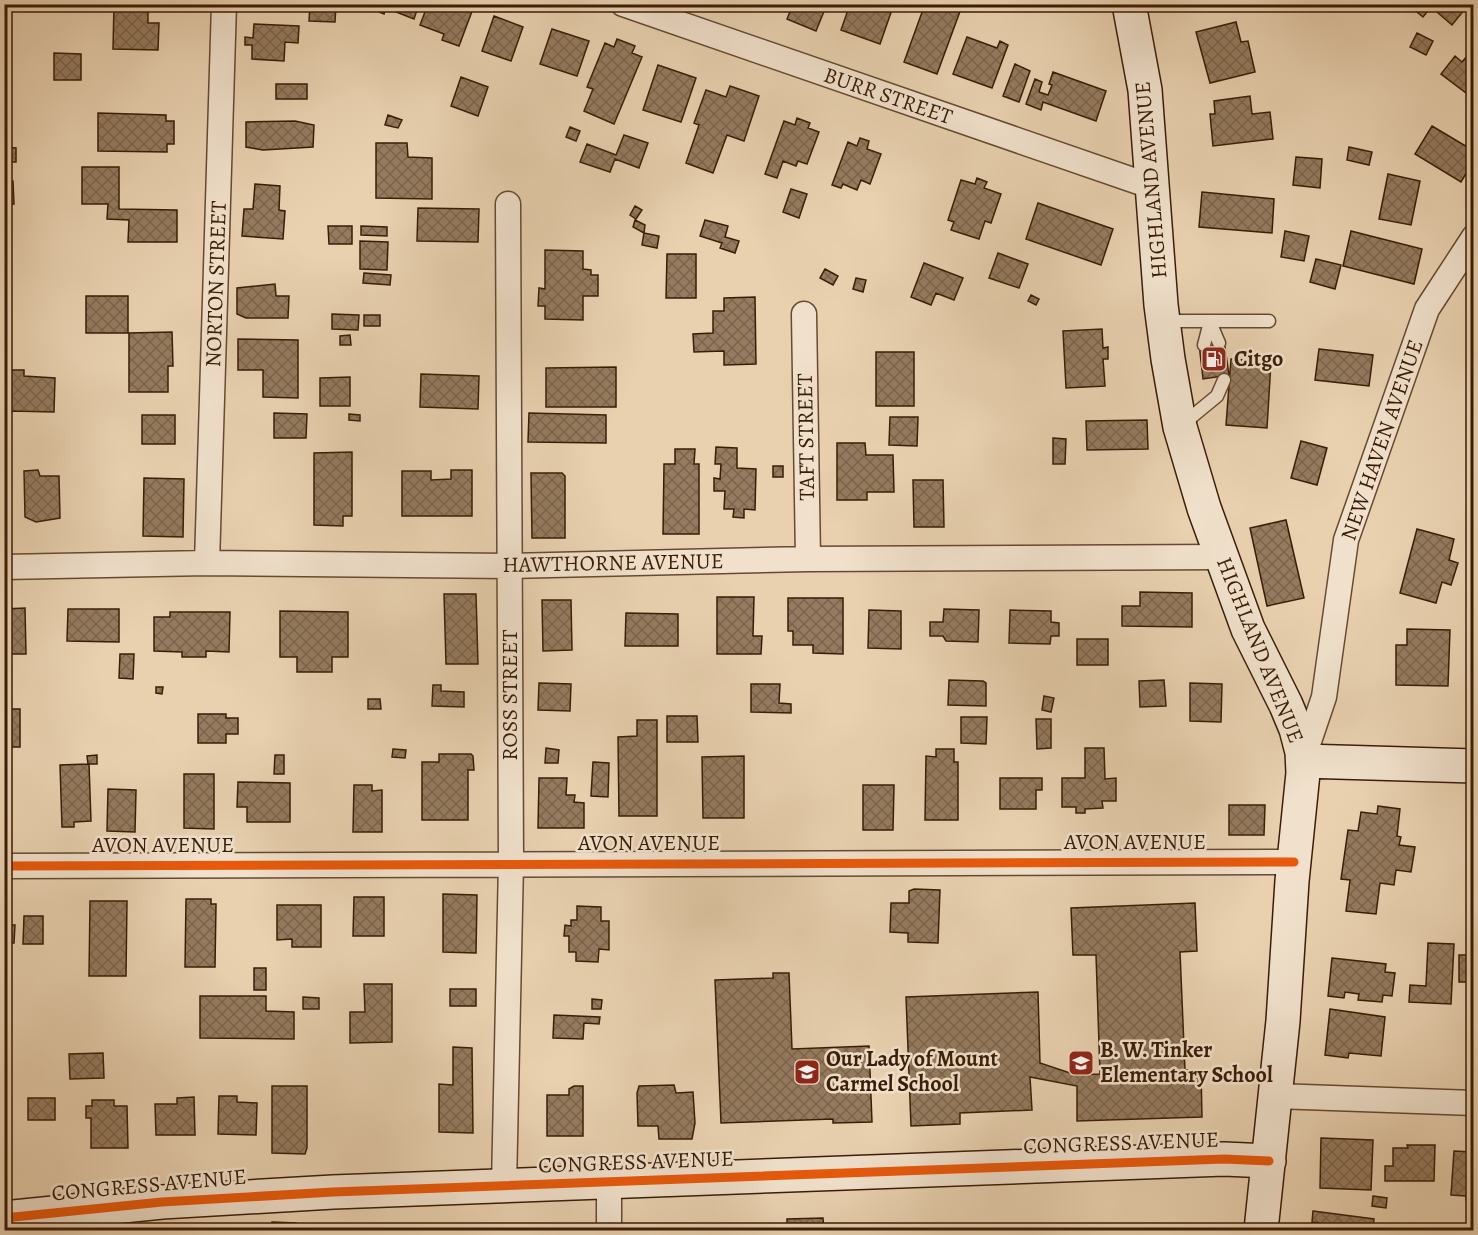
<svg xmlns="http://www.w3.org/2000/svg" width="1478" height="1235" font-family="Alegreya,serif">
	<defs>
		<pattern id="building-cross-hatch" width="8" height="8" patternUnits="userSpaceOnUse" patternTransform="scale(1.5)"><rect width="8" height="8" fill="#957b5f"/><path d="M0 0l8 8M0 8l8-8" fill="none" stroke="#7b644c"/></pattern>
	</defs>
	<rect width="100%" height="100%" fill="#e9d1b0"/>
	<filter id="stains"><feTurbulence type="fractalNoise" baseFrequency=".00333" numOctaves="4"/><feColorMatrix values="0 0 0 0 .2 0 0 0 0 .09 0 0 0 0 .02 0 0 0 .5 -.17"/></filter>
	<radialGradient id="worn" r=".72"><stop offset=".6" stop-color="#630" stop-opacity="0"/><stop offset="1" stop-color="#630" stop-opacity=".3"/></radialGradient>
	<path fill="url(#building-cross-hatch)" stroke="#3a1d07" stroke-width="1.5" d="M114,4H148V23H159L158,50L113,49Z
		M310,4L336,5L335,22L309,21Z
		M359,4H419L414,19L386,8L384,14Z
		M428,4L474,6L459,46L442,40L444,34L420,25Z
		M793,4H827L816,31L787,19Z
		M850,4H894L880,44L841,30Z
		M925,4L962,6L937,74L904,62Z
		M1167,4H1194L1169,11Z
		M1362,4H1374L1370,10Z
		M1415,4H1469L1452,25L1431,7L1423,17L1412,8Z
		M494,16L523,27L511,61L482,51Z
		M1236,22L1241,42L1248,41L1255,72L1210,83L1196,32Z
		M254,24L299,26L298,43L285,42L284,61L252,59V45H245V37L253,38Z
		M552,29L589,41L577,76L540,64Z
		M1417,33L1433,41L1426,55L1410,47Z
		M967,37L997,48L1000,41L1008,45L992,88L953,74Z
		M617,39L635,46L632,53L642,57L614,124L584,111L593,89L587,87L605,43L614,47Z
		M1474,48V99L1441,74L1455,56L1462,62Z
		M54,53L81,54V80H54Z
		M1015,64L1030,71L1019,102L1003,96Z
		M658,65L696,78L681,122L643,110Z
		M1053,72L1106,91L1096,121L1043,102L1041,110L1026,104L1035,79L1042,82L1039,92L1048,95L1052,85L1049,84Z
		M461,77L488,87L478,116L451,106Z
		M276,84H307V99H276Z
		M730,86L759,96L744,141L727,135L713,173L686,163L699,125L694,123L706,90L726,97Z
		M1250,96L1252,114L1270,112L1273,139L1213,146L1210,114H1215L1214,101Z
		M98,113L166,115V121H174V144H167V152L98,151Z
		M388,115L402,120L398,128L385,125Z
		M797,118L810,123L808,128L819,132L807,164L798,161L796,166L783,161L777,178L765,174L784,121L795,125Z
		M295,121L314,125L313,147L263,150L246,147V122Z
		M1432,126L1474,151V160L1461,182L1415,154Z
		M570,127L580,131L576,141L566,137Z
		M624,135L648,143L639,168L615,159L610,172L580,162L587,144L616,155Z
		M860,138L869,141L867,149L881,154L870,184L861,180L857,190L843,184L841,188L832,185L848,142L857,146Z
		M376,143H407L408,157L432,158V199L376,198Z
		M4,147L16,148V162H4Z
		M1349,147L1372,152L1369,165L1347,160Z
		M1296,157L1322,159L1320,188L1293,185Z
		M82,167H119V209L177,210V242H128L129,220L107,219L108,204H82Z
		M1388,174L1420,181L1411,225L1379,219Z
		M977,178L987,182L984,188L1001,194L991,223L985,221L979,239L951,230L954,222L948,220L961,180L975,184Z
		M13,181L14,204L4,205V182Z
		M255,184L280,186L279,210L285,211L283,239L242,236L244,209H253Z
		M791,189L807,194L799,218L783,212Z
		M1202,192L1274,199L1272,233L1199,227Z
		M1038,203L1113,229L1101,265L1026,239Z
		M635,206L642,210L636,219L630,215Z
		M418,208L479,209L478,242L417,241Z
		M635,220L645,225L644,233L633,227Z
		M705,220L728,226L725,237L739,241L735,253L720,248L722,243L700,236Z
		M328,226H352V244H329Z
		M361,226L387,227V236L361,235Z
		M1285,231L1309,236L1304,261L1281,257Z
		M1351,231L1422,249L1414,284L1343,266Z
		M644,233L659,236L657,248L642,245Z
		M360,241L388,242L387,270L360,269Z
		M545,250L583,251V269L591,270V275H598V296H583V320L545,319V306H538L539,288L545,289Z
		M998,253L1028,264L1019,288L989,278Z
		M4,254H9V284H4Z
		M667,254H696V298H666Z
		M1316,259L1341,265L1335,289L1310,282Z
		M924,263L963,278L954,300L936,293L931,305L911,297Z
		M825,269L838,276L833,285L820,278Z
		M364,273L391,275L390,285L363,283Z
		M856,278L866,280L863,292L853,289Z
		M275,284L276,296H289L288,318H246L237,314V288Z
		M1031,295L1039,299L1036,305L1028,301Z
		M86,296H128V333L172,332L173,366H168V392H129V333H86Z
		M755,297L756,364L724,365V351L694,352L693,334L713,333V311H724V298Z
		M332,314L359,315L358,330L332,329Z
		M364,315H380V326H364Z
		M1102,329L1103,348L1108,347V359H1103L1105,386L1066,388L1063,331Z
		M350,335L351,345H340V336Z
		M238,339L298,340V398L263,397V370H238Z
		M1224,340L1229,375L1203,379L1199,344Z
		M1319,349L1373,355L1369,386L1315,380Z
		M876,352H914V406H876Z
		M1231,359L1271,362L1267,428L1226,425Z
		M616,367V407H546V368Z
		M11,370H24V376L55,378L54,412L10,411L9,444H4V377L11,378Z
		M421,374L479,376L478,409L420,407Z
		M350,377V406H320V378Z
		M274,413L307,414L306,438H274Z
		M529,413L606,415V443L528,442Z
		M349,414L360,415V421L349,420Z
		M142,415H175V444H142Z
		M890,417H918L917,446L889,445Z
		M1147,420L1148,449L1087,450L1086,421Z
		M1053,438L1066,439L1065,464H1053Z
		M1301,441L1327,448L1317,485L1291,478Z
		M837,443H865L866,455H893L894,492H867V500H837Z
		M716,447L737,448V468L756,469L755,510L744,509V518L733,517L734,509H724L725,491H714V478L720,479L721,464H715Z
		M675,449H695L694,464H699V534H663L664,464H675Z
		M352,452V516H343V526L314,525V453Z
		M773,466H783V477H773Z
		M38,470L40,476H59L60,518L36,522L25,517L24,471Z
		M451,470H472V516H402V471H431V480L451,479Z
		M531,473H562L565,476V538H532Z
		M144,478L184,479L183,537L143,536Z
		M913,480H943L944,527H914Z
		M4,481L10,482L8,504H4Z
		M1286,520L1304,598L1267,606L1250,528Z
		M1417,529L1454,539L1449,560L1458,563L1451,585L1442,582L1436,603L1400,593Z
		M1140,592L1192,593V627L1122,626V606H1140Z
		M444,594H476L478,664H446Z
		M717,597H754L753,636H762L761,654H717Z
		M788,598H843V654L813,653V645H793V631H788Z
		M542,600H571L572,650L543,651Z
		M25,608L26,654H4V609Z
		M68,609H119V642L67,641Z
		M944,609L979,610L978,642L946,641L943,636H930V622H943Z
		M869,610L901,611V649L868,648Z
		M1010,610L1051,611V622L1059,623V636H1051L1050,644L1009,643Z
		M280,611L348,612V657H332V672H297V657H280Z
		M170,612H230L229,652L206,651V657H182V652L154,651V617H170Z
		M626,613L678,614V646H625Z
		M1407,629L1450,630L1448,686L1396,685V645H1407Z
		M1077,639H1108V665H1077Z
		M120,654H134L133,679L119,678Z
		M949,680L983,681L986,683V706L948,705Z
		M1164,680L1166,706L1140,707L1139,681Z
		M539,683L571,684L570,711L538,710Z
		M1190,683L1222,684L1221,722L1190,721Z
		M751,684H780L779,703L791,704V713L751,712Z
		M433,685H441V691L464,692V707L432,706Z
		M156,687H163L162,694L156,693Z
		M1044,696L1054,698L1051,712L1042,710Z
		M368,699H380L381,709H368Z
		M4,709H20V747H4Z
		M198,714H226V718H238V734H226V743H198Z
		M667,716H697L698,742H667Z
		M961,717H987L986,744L961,743Z
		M1036,719H1051V748L1037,749Z
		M637,720H657V816H619L618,737L637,736Z
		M546,748L559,750L558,763H545Z
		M1085,748H1104L1105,779L1116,778V801H1102L1103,808L1085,809V813H1076V807H1062V778H1085Z
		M393,749L406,750L405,758L392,757Z
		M936,749H954V762H958V820H925L926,756L936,757Z
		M439,754H471L473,756L474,770H468V820H422V762H439Z
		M97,755V764H89L91,821L74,822V827H62L60,765L88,764L87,756Z
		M275,755H284V774H274Z
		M744,756V818H703L702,757Z
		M593,762L609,763L608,797L591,796Z
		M184,774H214V829L184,828Z
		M539,778H567L566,795H575L574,802L584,803V828H538Z
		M1000,778H1042V790H1036V809H1000Z
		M238,782L290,783V822H247V807H237Z
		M354,785H372V791L382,790V832H353Z
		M863,785H894L893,830H863Z
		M108,789L136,790L135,832L107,831Z
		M1229,805H1265L1264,835H1229Z
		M1378,806L1400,809L1397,836L1401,837L1399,845L1415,847L1411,872L1396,870L1394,885L1380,883L1376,914L1346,911L1350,880L1341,879L1348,830L1358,831L1361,812L1377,814Z
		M914,889L940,890L938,943L908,942V933L890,932L891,903H909V891Z
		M443,894L477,895L476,953L443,952Z
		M354,897H384V936H353Z
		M186,899H211V904H216L215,967H185Z
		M90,901H127L126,976H89Z
		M1195,903L1197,951L1180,952L1185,1070H1201L1202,1117L1077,1121V1086L1030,1077L1032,1110L960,1113V1124L911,1126L906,997L1038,992L1040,1063L1076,1075L1100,1074L1096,955H1073L1071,908Z
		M277,905H321V947H292V939L277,940Z
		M577,906L601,907V921H609V950L599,949L598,962L576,961V952H569V936H564L565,925L571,926V920H577Z
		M4,908L5,925H15L14,943H4Z
		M24,916H43V944H23Z
		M1428,943L1454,944L1451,1004L1409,1002L1410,985L1426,986Z
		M1459,955H1473V982H1459Z
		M1332,958L1386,964L1385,972L1395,973L1392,996L1383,995L1382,1002L1358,1000L1359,994L1345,992L1344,998L1328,996Z
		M254,968H266V990H254Z
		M773,973H789L792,1049L869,1046L872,1122L833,1123V1119L721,1123L715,980L773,978Z
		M364,984H392V1042L350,1043V1012H365Z
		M450,989H476V1006H450Z
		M1469,991H1474V1058L1468,1057Z
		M200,996H266V1011L294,1012V1039L200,1038Z
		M303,997L319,998V1009H303Z
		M4,999H6V1033H4Z
		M592,999L602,1000L601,1009H592Z
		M1330,1009L1385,1017L1381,1056L1349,1053L1348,1058L1325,1055Z
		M554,1015L600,1017L599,1024L584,1023L583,1039L553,1038Z
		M453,1047L472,1048L473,1133L439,1132V1084L453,1085Z
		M103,1053L104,1078L70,1079L69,1054Z
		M674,1085L676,1093L693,1092L695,1123L692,1139H659L658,1126H638L637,1093L639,1086Z
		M272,1086H307V1148L305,1154L272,1153Z
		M574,1086H583V1136H547V1095H569V1089Z
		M219,1096H237V1102L257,1103L256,1135L218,1134Z
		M194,1097L195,1135H156L155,1104H177V1098Z
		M28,1098H55V1120H28Z
		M92,1100H114V1106H127L128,1148H91V1118H86V1106H92Z
		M1321,1138L1373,1140L1371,1190L1320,1188Z
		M1407,1145H1435L1434,1181H1385V1166H1393V1148H1408Z
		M1473,1149H1474L1473,1201L1466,1200V1196L1451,1195L1454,1151L1473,1152Z
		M1373,1196L1387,1198L1386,1208L1372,1206Z
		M1313,1211L1374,1219L1373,1229L1380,1230H1318L1319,1223L1312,1222Z
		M823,1218L824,1230H787V1219Z
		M272,1222L296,1223L298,1225V1230H272Z
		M972,1224V1230L1019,1228V1230H925V1225Z
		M717,1225L730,1229V1230H717Z"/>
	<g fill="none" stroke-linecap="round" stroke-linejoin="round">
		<g stroke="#664a31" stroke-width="15">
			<path id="lane" d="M1166,321H1269
				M1204,345L1210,322L1219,343
				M1183,424L1217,396L1224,380"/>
		</g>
		<g stroke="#664a31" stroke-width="27">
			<path id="street" d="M623,4L1153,187
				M804,314L808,559
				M207,563L224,4
				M4,567L207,563L509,566L808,559L1222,557
				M1303,759L1324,697L1346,540L1427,309L1474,237
				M4,866L1294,862
				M1275,1096L1474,1103
				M504,1186L511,863L508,204
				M609,1230V1182"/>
		</g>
		<g stroke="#3a1d07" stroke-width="36">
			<path id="secondary" d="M1129,4L1145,90L1161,305L1168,359L1180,427L1204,508L1248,629L1286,705L1296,729L1302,752L1303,773L1292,881L1283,1021L1261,1230
				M1303,761L1474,766
				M4,1218L162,1202L333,1192L1224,1159L1269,1161"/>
		</g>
		<use href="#lane" stroke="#f1e1cc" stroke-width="12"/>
		<use href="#street" stroke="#f1e1cc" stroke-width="24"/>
		<use href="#secondary" stroke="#f1e1cc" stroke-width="33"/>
		<g stroke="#f1e1cc" stroke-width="13">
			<path id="cycleway" d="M4,866L1294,862
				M4,1218L162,1202L333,1192L1224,1159L1269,1161"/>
		</g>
		<use href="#cycleway" stroke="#e8590c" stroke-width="9"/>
	</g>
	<defs>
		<g id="fuel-square" transform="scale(1.35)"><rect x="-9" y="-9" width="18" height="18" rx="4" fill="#8f2418" stroke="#f1e1cc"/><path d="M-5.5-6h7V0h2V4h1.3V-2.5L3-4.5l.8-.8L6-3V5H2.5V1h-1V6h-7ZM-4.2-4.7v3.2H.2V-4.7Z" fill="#fff"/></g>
		<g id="school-square" transform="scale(1.35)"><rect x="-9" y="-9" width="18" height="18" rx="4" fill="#8f2418" stroke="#f1e1cc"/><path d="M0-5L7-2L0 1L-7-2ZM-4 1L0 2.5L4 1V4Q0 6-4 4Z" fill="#fff"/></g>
	</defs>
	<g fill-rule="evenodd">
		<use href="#fuel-square" x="1214" y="359"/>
		<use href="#school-square" x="1081" y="1063"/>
		<use href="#school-square" x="807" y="1072"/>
	</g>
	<g text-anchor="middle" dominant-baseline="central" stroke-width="5" stroke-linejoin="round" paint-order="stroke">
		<g font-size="22" fill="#3a1d07" stroke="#f1e1cc">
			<text transform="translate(888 96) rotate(19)">BURR STREET</text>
			<text transform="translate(1151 180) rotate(-95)">HIGHLAND AVENUE</text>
			<text transform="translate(216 284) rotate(-88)">NORTON STREET</text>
			<text transform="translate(806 437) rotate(-91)">TAFT STREET</text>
			<text transform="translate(1382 440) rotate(-71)">NEW HAVEN AVENUE</text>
			<text transform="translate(613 563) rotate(-1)">HAWTHORNE AVENUE</text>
			<text transform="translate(1260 650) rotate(68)">HIGHLAND AVENUE</text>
			<text transform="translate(510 695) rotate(-90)">ROSS STREET</text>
			<text x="1135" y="842">AVON AVENUE</text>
			<text x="649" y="843">AVON AVENUE</text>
			<text x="163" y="845">AVON AVENUE</text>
			<text transform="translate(1121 1143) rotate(-2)">CONGRESS AVENUE</text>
			<text transform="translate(636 1162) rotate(-2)">CONGRESS AVENUE</text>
			<text transform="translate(149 1185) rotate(-5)">CONGRESS AVENUE</text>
		</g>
		<g font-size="22" font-weight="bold" fill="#3a1d07" stroke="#f1e1cc" text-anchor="start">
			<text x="1234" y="359">Citgo</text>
			<text x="1100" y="1050">B. W. Tinker<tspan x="1100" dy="25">Elementary School</tspan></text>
			<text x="826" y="1059">Our Lady of Mount<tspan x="826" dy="25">Carmel School</tspan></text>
		</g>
	</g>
	<rect width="1478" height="1235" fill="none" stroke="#e9d1b0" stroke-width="24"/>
	<rect x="6" y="6" width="1466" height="1223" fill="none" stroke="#3a1d07" stroke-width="3"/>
	<rect x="12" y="12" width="1454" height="1211" fill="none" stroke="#3a1d07" stroke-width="1.5"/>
	<rect width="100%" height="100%" filter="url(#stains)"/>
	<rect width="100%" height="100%" fill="url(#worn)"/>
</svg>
